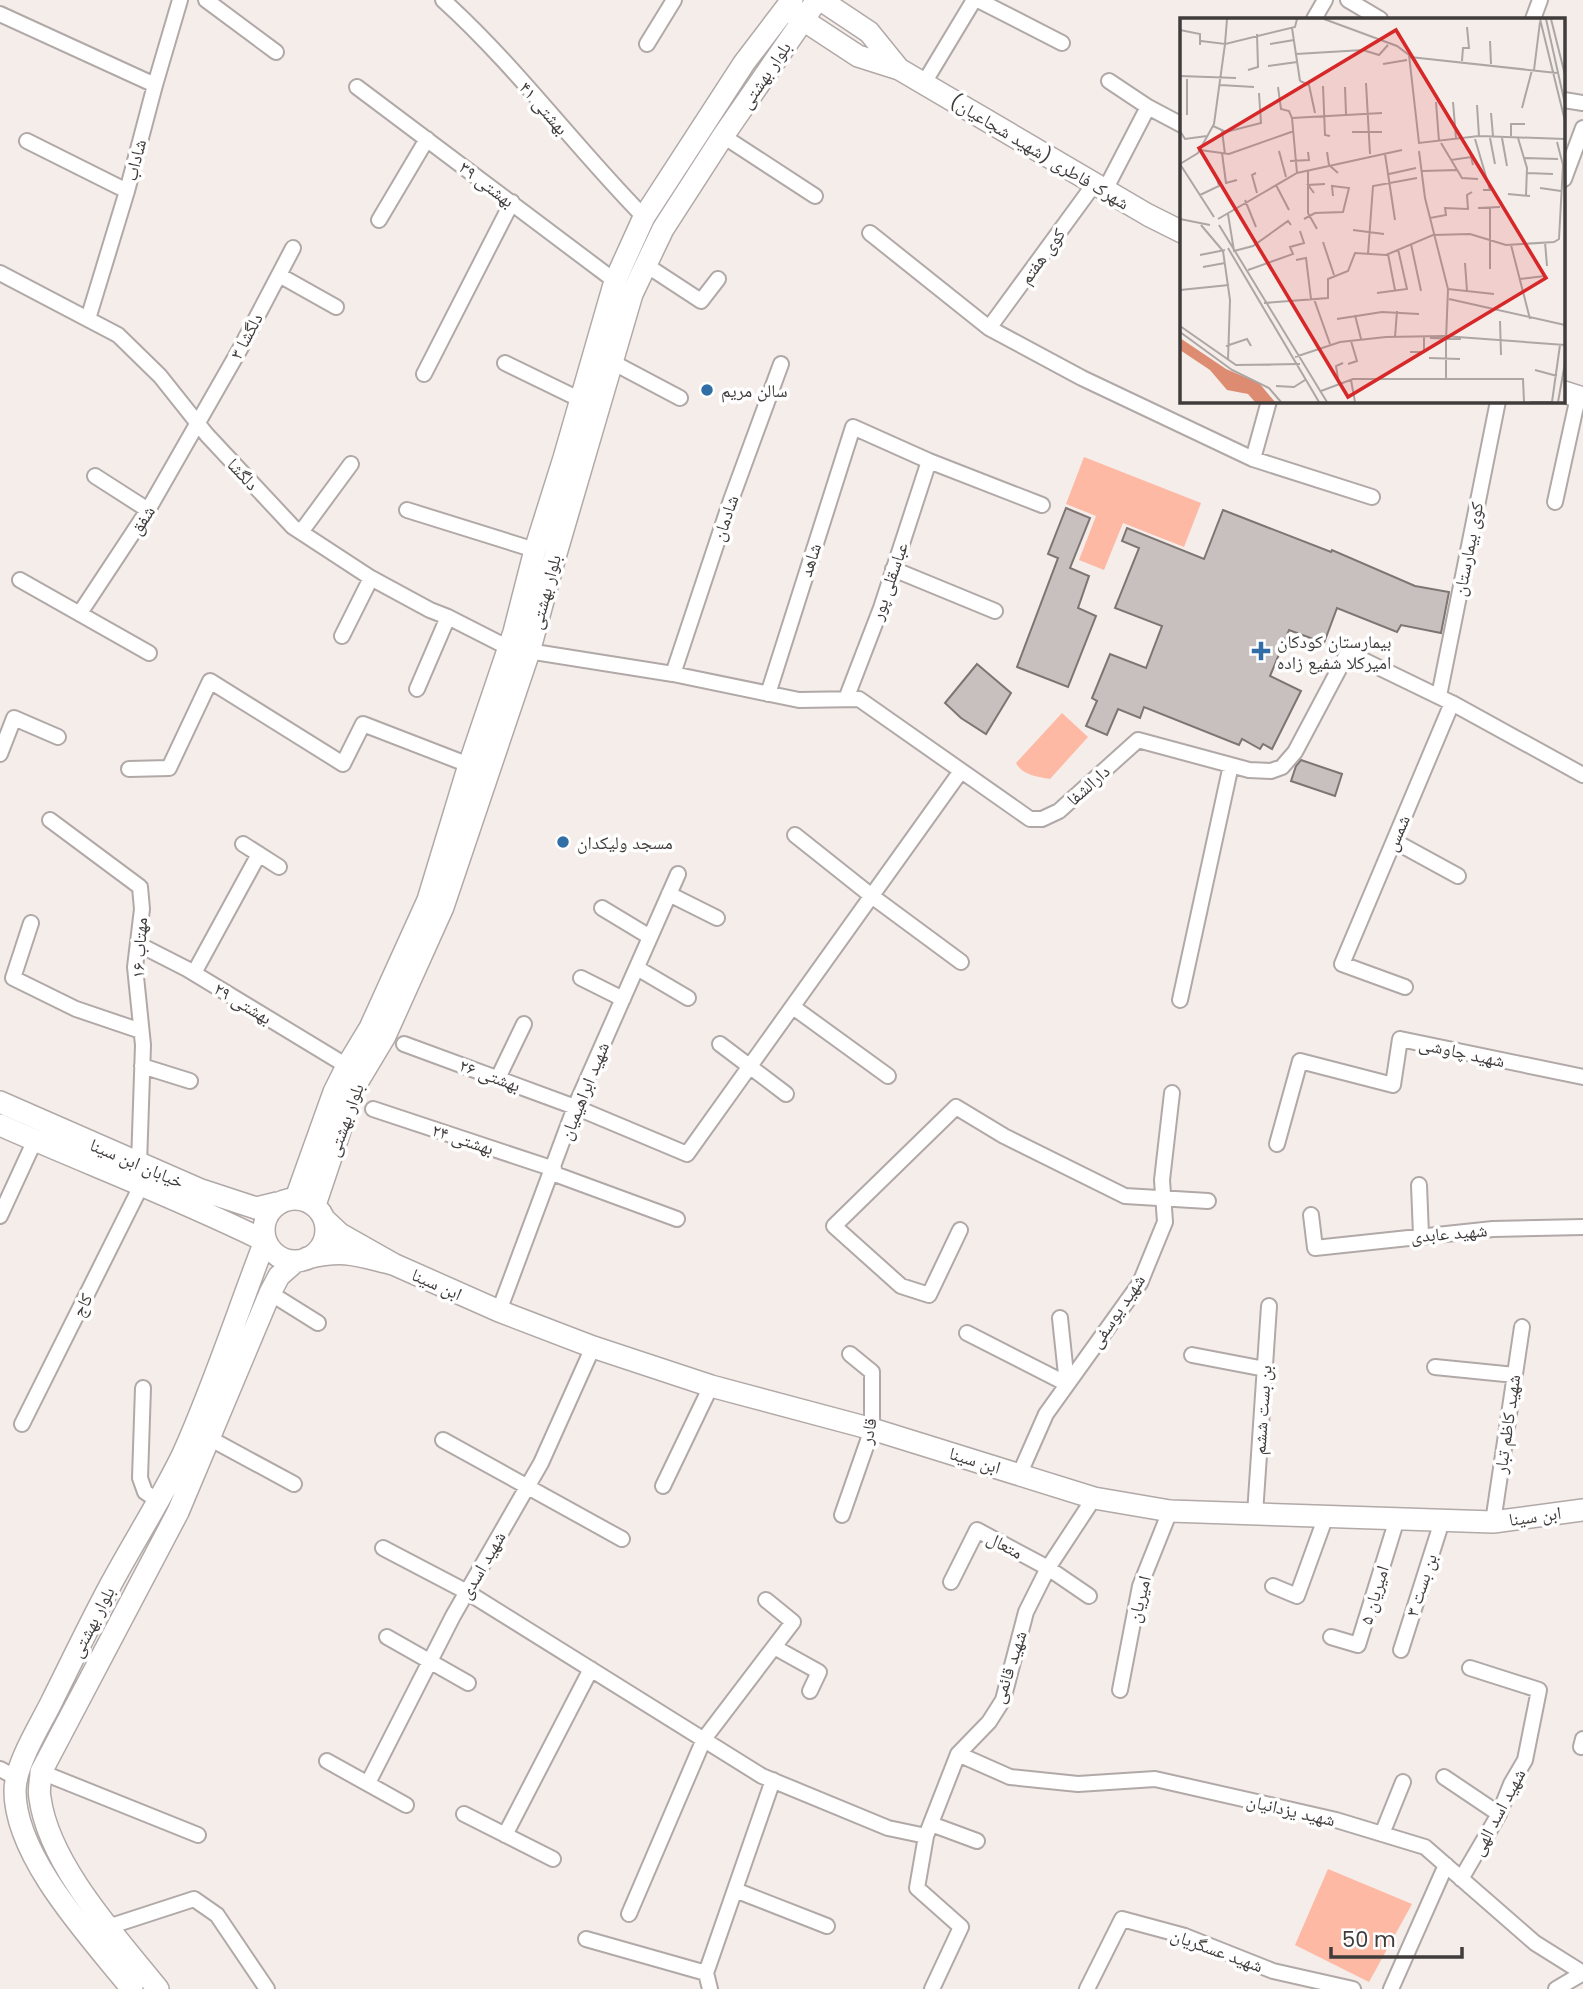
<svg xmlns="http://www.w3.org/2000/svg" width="1583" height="1989" font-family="Poppins,'Noto Naskh Arabic',sans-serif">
	<rect width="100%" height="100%" fill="#f5edea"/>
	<path fill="#fdb9a4" d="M1084,457L1201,503L1184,547L1123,523L1104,570L1079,560L1096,516L1066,504Z
		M1062,713L1088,737L1050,779C1038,777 1022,775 1016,763Z
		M1328,1869L1412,1904L1369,1982L1295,1945Z"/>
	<path fill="#c8c0be" stroke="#7c7572" stroke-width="2" d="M1066,508L1090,518L1070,568L1089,576L1078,608L1096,616L1068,687L1017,667L1058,558L1048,554Z
		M1223,510L1331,552L1332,550L1415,586L1449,592L1441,633L1401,625L1397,632L1337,608L1324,643L1289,630L1270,676L1301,691L1272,749L1263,744L1260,749L1242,739L1239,745L1144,707L1140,718L1118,709L1107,735L1086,726L1097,701L1092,698L1110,654L1146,668L1162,626L1115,608L1139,548L1122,541L1127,528L1204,559Z
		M977,664L1011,693L986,734L961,718L945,703Z
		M1301,760L1342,774L1335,796L1291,781L1296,766Z"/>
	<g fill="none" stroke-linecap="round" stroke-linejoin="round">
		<g stroke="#b1a9a7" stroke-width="18">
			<path id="minor" d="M206,0L276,52
				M443,0C516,66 575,147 644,217
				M978,0L1062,43
				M1348,0L1380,19
				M0,14L155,85
				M1314,19L1325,0
				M1533,19L1540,0
				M647,44L674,0
				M1109,81L1148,107L1182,125
				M924,83L974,0
				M357,87L615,281
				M1564,100L1583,103
				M723,136L815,196
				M27,141L127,191
				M1564,179L1583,128
				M1105,190L1148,107
				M379,220L427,139
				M870,233L989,328L1082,378L1253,459L1372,497
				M646,265L701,301L718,279
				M0,273L118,335L160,376L207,435L293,527L371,578L430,610L448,617L509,648L673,674L799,700L859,699L1030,819H1042L1059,811L1138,740L1249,770L1271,771L1282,767L1295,752L1347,654L1353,655L1452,703L1583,775
				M279,275L336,307
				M88,319L127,191L155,85L180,0
				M989,328L1095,183
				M612,362L680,398
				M505,363L581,400
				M424,374L512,202
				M1253,459L1269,401
				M95,476L148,510
				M1555,502L1578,397
				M407,510L535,550
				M301,532L351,464
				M893,569L995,611
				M20,580L149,653
				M80,613L148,510L240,349L293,248
				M342,636L371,578
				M673,674L731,500L781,364
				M417,689L448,617
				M768,694L853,427L929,461L1042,505
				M1439,696L1498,401
				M846,699L881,608L929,461
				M0,754L14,718L58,737
				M129,769L169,768L210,681L343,764L363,724L469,765
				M50,820L140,887L142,909L135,967L143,1045L139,1164
				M795,835L873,897L961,962
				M1394,841L1458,876
				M243,844L279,867
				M669,894L717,918
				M602,908L650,937
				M31,923L13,978L76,1009L141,1031
				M138,944L187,969L347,1066
				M637,968L688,998
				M194,973L259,854
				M581,978L623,999
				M1405,987L1342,964L1452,703
				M1180,1000L1231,765
				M793,1007L888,1076
				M404,1044L575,1107L687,1154L961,771
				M720,1044L786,1094
				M142,1066L190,1081
				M498,1078L524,1024
				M373,1109L554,1169
				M1277,1144L1300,1061L1393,1085L1400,1039L1583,1077
				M552,1173L677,1219
				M1419,1185L1421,1235
				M1311,1215L1315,1248L1493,1229L1583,1227
				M0,1216L35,1140
				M960,1230L929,1295L901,1286L834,1226L956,1107L1004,1136L1125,1196L1208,1201
				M270,1293L318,1323
				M499,1311L575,1107L678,874
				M967,1333L1067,1384L1060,1318
				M1192,1355L1265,1369
				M1435,1367L1515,1375
				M143,1388L140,1478L145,1492L157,1500
				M22,1424L141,1186
				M209,1438L294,1484
				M443,1440L622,1539
				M1020,1473L1046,1414L1140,1283L1165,1222L1162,1180L1172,1093
				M663,1486L711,1386
				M1255,1514L1269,1306
				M842,1515L872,1429V1372L850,1354
				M1493,1522L1522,1327
				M383,1548L467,1592L762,1776L888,1828L926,1836
				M951,1582L977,1530L1048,1568L1089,1596
				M1273,1586L1297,1596L1326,1516
				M387,1637L468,1683
				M1331,1637L1358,1645L1397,1519
				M774,1647L819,1672L810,1691
				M1401,1650L1442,1521
				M1120,1690L1140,1586L1170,1511
				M1581,1747L1583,1739
				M958,1754L1010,1777L1078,1784L1155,1779L1336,1820L1425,1847L1535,1943L1583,1973
				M327,1761L406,1805
				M0,1769L17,1778
				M41,1772L198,1835
				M1444,1777L1499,1814
				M368,1783L453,1616L541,1463L593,1347
				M464,1814L553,1859
				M931,1824L977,1841
				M1382,1834L1403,1782
				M505,1835L591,1669
				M1461,1879L1499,1814L1511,1784L1525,1760L1539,1690L1470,1668
				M735,1890L827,1926
				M629,1914L704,1739L793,1622L766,1600
				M108,1927L194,1899L217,1915L267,1989
				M586,1939L706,1973
				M710,1989L706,1973L773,1780
				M932,1989L961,1927L917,1888L926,1836L958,1754L989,1722L1003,1700L1026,1612L1048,1568L1094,1498
				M1087,1989L1122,1919L1185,1936L1273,1971L1353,1989
				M1391,1989L1446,1865
				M1556,1989L1583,1973"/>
		</g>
		<g stroke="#b1a9a7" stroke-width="24">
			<path id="secondary" d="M821,0L869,32L899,69
				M791,12L858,56L899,69L1148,215L1182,232
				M1564,392L1583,398
				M0,1102L201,1190L256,1208L277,1203
				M0,1125C88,1164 178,1198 265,1241C238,1311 214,1385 183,1454C162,1498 134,1541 111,1584C90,1623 71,1663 51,1703C39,1727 15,1765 15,1791C15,1858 92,1939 132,1989
				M296,1198L334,1092L347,1066L370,1028L428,900L469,765L514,632L535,550L564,458L615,281L644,217L744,63L792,0
				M264 1230a31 31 0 1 1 62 0a31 31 0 1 1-62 0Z
				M315,1205L355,1086L385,1036L443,907L529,652L555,557L632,294L663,229L723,136L817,0
				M307,1258C345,1249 356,1255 393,1264L340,1234L324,1219
				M393,1264L499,1311L593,1347L711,1386L872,1429L1094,1498L1170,1511L1493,1522L1583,1510
				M158,1989C117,1938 49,1865 40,1798C38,1790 41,1780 41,1772L178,1512L270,1293L279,1276L296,1261"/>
		</g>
		<use href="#minor" stroke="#fff" stroke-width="14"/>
		<use href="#secondary" stroke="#fff" stroke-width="21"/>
	</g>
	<g fill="#306ea5" stroke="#fff" stroke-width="2.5">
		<circle cx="707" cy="390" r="7"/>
		<path d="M1257.5 640.5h7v7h7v7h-7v7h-7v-7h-7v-7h7z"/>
		<circle cx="563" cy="842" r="7"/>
	</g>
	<g text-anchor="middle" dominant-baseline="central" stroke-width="7" stroke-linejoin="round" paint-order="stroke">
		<g font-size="18" fill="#3f3c3b" stroke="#fff">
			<text transform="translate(765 75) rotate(-56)">بلوار بهشتی</text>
			<text transform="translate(544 108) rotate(49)">بهشتی ۴۱</text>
			<text transform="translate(1040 152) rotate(31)">شهرک فاطری (شهید شجاعیان)</text>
			<text transform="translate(135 160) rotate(-76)">شاداب</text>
			<text transform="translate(487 184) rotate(37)">بهشتی ۳۹</text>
			<text transform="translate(1042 256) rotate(-54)">کوی هفتم</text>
			<text transform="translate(246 336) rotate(-62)">دلگشا ۳</text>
			<text transform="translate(243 474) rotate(47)">دلگشا</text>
			<text transform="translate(725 518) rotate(-71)">شادمان</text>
			<text transform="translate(142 520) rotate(-57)">شفق</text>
			<text transform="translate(1468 549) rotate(-79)">کوی بیمارستان</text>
			<text transform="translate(810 560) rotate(-72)">شاهد</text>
			<text transform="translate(889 581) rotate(-71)">عباسقلی پور</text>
			<text transform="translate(545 592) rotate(-75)">بلوار بهشتی</text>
			<text transform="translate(1088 785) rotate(-42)">دارالشفا</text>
			<text transform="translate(1397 833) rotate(-67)">شمس</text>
			<text transform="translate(139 948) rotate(-87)">مهتاب ۱۶</text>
			<text transform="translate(243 1003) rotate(31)">بهشتی ۲۹</text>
			<text transform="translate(1462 1052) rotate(12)">شهید چاوشی</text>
			<text transform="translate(490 1075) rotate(20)">بهشتی ۲۶</text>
			<text transform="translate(584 1091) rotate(-68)">شهید ابراهیمیان</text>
			<text transform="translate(345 1120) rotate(-70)">بلوار بهشتی</text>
			<text transform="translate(463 1139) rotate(18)">بهشتی ۲۴</text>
			<text transform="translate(137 1163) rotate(23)">خیابان ابن سینا</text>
			<text transform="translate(1449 1233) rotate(-5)">شهید عابدی</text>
			<text transform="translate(437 1284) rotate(24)">ابن سینا</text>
			<text transform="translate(82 1305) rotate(-63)">کاج</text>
			<text transform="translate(1117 1311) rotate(-56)">شهید یوسفی</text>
			<text transform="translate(1262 1410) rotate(-86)">بن بست ششم</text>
			<text transform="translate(1507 1424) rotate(-82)">شهید کاظم تبار</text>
			<text transform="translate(868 1431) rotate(-79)">قادر</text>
			<text transform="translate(975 1460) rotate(17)">ابن سینا</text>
			<text transform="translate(1535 1516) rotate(-8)">ابن سینا</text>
			<text transform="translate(1005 1545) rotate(28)">متعال</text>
			<text transform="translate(482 1565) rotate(-60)">شهید اسدی</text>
			<text transform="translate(1421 1585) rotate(-72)">بن بست ۳</text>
			<text transform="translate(1374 1595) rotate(-73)">امیریان ۵</text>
			<text transform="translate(1139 1599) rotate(-76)">امیریان</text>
			<text transform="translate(92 1622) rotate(-63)">بلوار بهشتی</text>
			<text transform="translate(1009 1667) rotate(-72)">شهید قائمی</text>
			<text transform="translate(1291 1810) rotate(13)">شهید یزدانیان</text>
			<text transform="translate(1498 1812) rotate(-62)">شهید اسد الهی</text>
			<text transform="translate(1217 1950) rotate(20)">شهید عسگریان</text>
		</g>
		<g font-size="18" fill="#3f3c3b" stroke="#fff" text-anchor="start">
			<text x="721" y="390">سالن مریم</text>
			<text x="1277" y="641">بیمارستان کودکان<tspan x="1277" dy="21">امیرکلا شفیع زاده</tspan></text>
			<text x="577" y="842">مسجد ولیکدان</text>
		</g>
	</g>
	<g transform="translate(1180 18)">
		<rect width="385" height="385" fill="#f5edea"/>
		<path d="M0,320L46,351L79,365L95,384H75L68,376L47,372L30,352L0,332Z" fill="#dd8b71"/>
		<path fill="none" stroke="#aca6a4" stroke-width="2" d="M144,1L217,28L229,37L239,125L299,118L385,121M360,1L385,103M366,1L385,86M371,1L385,57M112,10L120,63M0,12L20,16V27M21,23L45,26L47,1M310,23L311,46M90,26L114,22M116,36L183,32L199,37L208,27M230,39L377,55M282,43L283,30H289L287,9M203,46L227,42M88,48L117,44M68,52L78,49L77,16M354,52L360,4M0,58L56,60M7,61V97M120,63L129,67L135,95M186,65L190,136M40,67L74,69M143,68L145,117L150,118M98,69L101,91L109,93L112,100L117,155M165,69L166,96M256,84L259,123M273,84L276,120M297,87L299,118M342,90L352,52M311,95L313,118M112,100L202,95M33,108L46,114L81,105L79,75M0,113L5,121L27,118M42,113L45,136M172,114H202M331,118V106H345M310,120L315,146M322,120L327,148M338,120L347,150L346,177M295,121L310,172H303M261,125L282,160L298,161M20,132L49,136L114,113M99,133L106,159M239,133L245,180L268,271L266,322M147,134L149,147L158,155M42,135L46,165L57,162M205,136L215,202M345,140L378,141M271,142L291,139L293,147M110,143L129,142L128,134M0,146L18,135L34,106L45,26L115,9L117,1M0,146L34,199M128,153V195L137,211M242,153L278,152M76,155L72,157L77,175M347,155L373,156M209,156L236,150M96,167L109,192M360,170L381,173M134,175L128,167L145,166M328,176L350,178M20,177L39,168L37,161M65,182L76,209M298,190L320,189M310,190V251M48,196L54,233L73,228L108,203L111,207M250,200L266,197L265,190L288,191L287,177L292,174M0,201L30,207M38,201L117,155L222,132M124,201L135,195L163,194L169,170L152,168L153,178M21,207L43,233L50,282L48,342M39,207L147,384M173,212L204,216M143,224L154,257M365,224L367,248M231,226L241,273M331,227L350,301M48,230L139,384M188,236L193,168L237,160M208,236L215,272M20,237L45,232M116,242L126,240L131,281M285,245L287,273M23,249L45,245M68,252L113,236L110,229L124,225L120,213M340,261L365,258M268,271L314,276M0,272L49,267M197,275L227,271L218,231M134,281L150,326M269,281L385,307M84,285L148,280V261L168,253L175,235L206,237L253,217L290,216L326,227L374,224L379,221L383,147L377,124M175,297L181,321M157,301L202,294L239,296M320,303L321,337M0,308L56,347L120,346M0,314L52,352L89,370L101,384M215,319L217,293M250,320L281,321M46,328L67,321L71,328M230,334H244V319M115,339L160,324L206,319L264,318L385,327M249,340L280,341M168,346L177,343L171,323M355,352L377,358M266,361V322M171,362L175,384M159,367L156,348L163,345M96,368L114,369L125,362M141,373L173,361H343L344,384M350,384H373M372,384L380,327M378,384L385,345"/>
		<path fill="#d62828" fill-opacity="0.15" stroke="#d62828" stroke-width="3.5" d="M216,12L366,260L168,379L19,130Z"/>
		<rect width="385" height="385" fill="none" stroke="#3f3c3b" stroke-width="3.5"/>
	</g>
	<path d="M1331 1947v10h131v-10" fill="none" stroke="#3f3c3b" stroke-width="3.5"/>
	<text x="1342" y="1947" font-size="21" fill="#3f3c3b" stroke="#ffffff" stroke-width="5" paint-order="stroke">50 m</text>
</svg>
